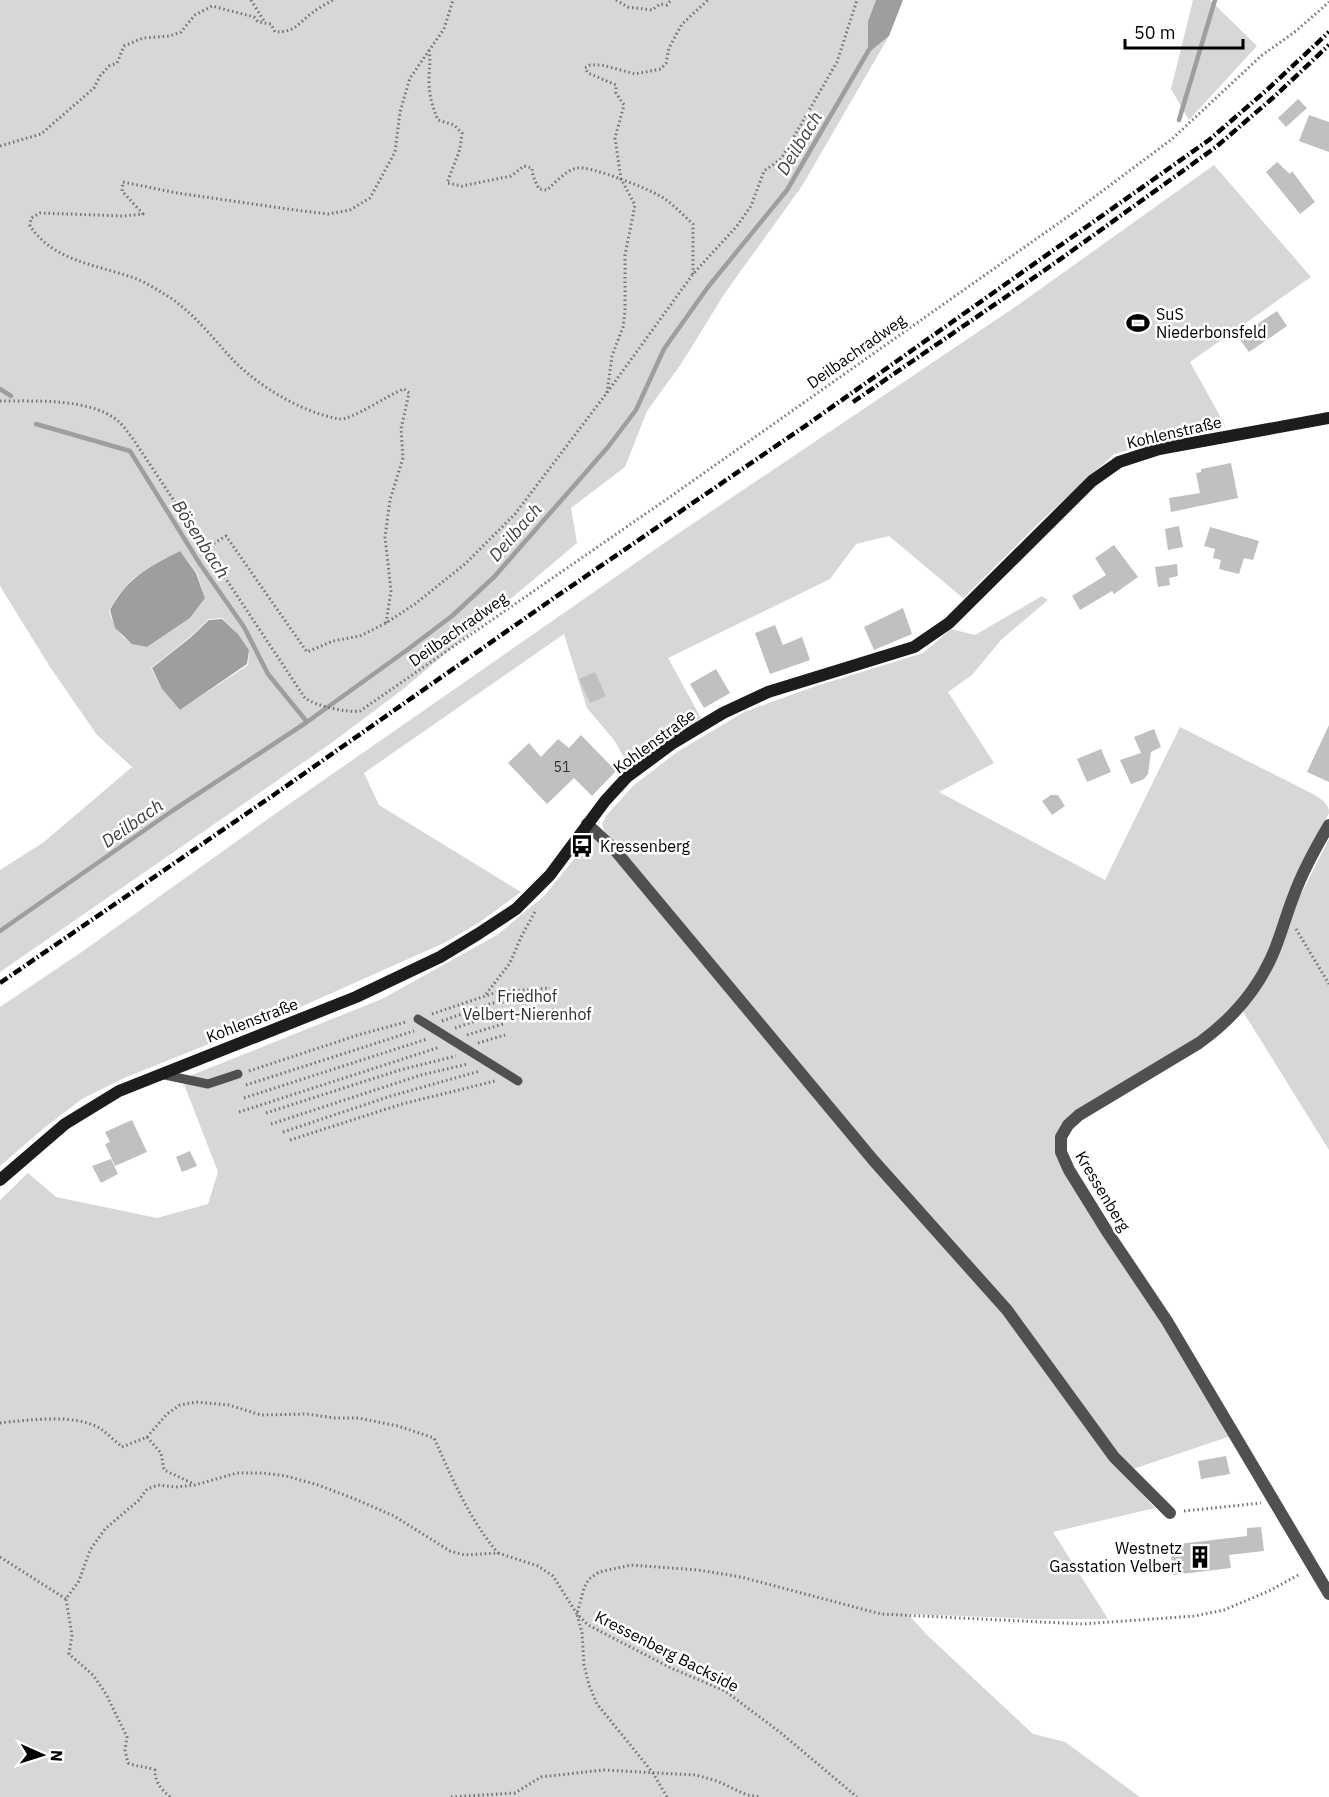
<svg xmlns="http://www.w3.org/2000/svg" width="1329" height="1797" font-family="'IBM Plex Sans',sans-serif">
	<rect width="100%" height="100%" fill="#fff"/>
	<path fill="#d7d7d7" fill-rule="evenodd" d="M0,0H876L868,21V52L889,36L802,186L725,293L681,364L647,411L625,467L571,508L577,543L402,690L330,744L0,972V870L44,842L132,767L97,735L50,667L0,586ZM180,551L197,573L205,598L190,618L147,647C123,642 117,634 109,611C126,578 147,567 180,551ZM222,618L238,634L249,650L248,665L180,710L162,689L151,668L190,637L209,619Z
		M1193,0H1210L1257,46L1189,120L1171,89Z
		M1214,165L1311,277L1190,362L1225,425L1114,454L1041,521L963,598L889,536L856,544L830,579L668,658L701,718L629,766L614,740L587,708L564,634L364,773L379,805L521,892L480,922L444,943L296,1009L124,1078L82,1099L44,1128L0,1166V1007L83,951L272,816L673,537L1018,305Z
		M1042,596L1048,600L1001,640L972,675L948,692L994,763L939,792L1105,880L1180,727L1313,794C1321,799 1329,803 1329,813L1307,856L1268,956L1252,986L1219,1025L1076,1113L1059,1154L1165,1323L1231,1436L1133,1469L1116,1456L1010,1309L855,1130L607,839L602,824L606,816L633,786L677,752L744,712L813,687L923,653L951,629L975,635Z
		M592,837L619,861L1005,1314L1111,1459L1155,1508L1053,1532L1108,1619H1034L908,1614L926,1634L1033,1734L1065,1742L1140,1797H0V1200L28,1173L56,1197L157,1218L208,1204L218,1172L182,1079L382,999L497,935L544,896Z
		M1329,839V1150L1242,1010Z"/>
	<path fill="#9e9e9e" d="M876,0H903L889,36L868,53V21Z
		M180,551L196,573L205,598L190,618L147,647L132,644L115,628L110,610C127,578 148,567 180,551Z
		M222,619L238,634L249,650L247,664L180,710L162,689L152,668L190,638L209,620Z"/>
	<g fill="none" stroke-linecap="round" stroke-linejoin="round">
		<path stroke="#9e9e9e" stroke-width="4.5" d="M1179,120L1215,0
			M0,389L11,396
			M36,424L130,451L200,564L244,627L268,674L307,722
			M0,931L172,811L307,722L407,650L452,616L494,577L608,447L636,410L664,349L708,287L787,190L870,48"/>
	</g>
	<path fill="#c0c0c0" d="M1298,99L1307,108L1286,127L1278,118Z
		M1309,115L1329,122V152L1299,141Z
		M1277,162L1290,174L1292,171L1315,202L1300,214L1266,172Z
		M1277,311L1287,326L1249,352L1238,337Z
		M1231,463L1238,498L1171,512L1169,498L1200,493L1196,473L1201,472V469Z
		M1179,526L1183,547L1168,550L1165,529Z
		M1210,527L1259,541L1253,560L1244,558L1239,574L1219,569L1221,560L1213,558L1215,549L1204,546Z
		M1114,545L1138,577L1114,594L1112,591L1080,610L1072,596L1106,575L1095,558Z
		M1177,564L1178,576L1169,578L1170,585L1158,587L1155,567Z
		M903,608L912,634L874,650L864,627Z
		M775,625L783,645L802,637L810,660L770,674L755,633Z
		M716,669L730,693L704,708L690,684Z
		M595,672L606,696L590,703L579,679Z
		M1329,725V782L1307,772Z
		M1154,729L1161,747L1151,752L1148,774L1144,779L1131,784L1120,760L1141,753L1134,737Z
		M581,735L616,771L592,796L574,778L547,804L508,763L529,743L541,757L558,739L569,748Z
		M1101,749L1111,772L1087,782L1077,759Z
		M1051,795H1058L1065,806L1052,815L1042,801Z
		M132,1120L147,1152L115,1166L105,1144L110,1142L105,1132Z
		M190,1151L197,1166L182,1172L176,1157Z
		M111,1159L118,1174L101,1183L92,1166Z
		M1226,1456L1230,1474L1201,1479L1198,1461Z
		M1261,1527L1264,1551L1229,1555L1231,1568L1173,1575L1170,1545L1247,1536V1528Z"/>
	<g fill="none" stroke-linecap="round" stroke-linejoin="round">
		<path stroke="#727272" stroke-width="3" stroke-dasharray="1.5 3" stroke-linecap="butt" d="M251,0L264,21
			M616,0L628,7L652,10L660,4L667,5L671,0
			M429,50C431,61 429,69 429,80C429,95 432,106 438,120L454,125L462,133L460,149L447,183L462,186L511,176L524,166L532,168L533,176L539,189L547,190C556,182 566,170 577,168C589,165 655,191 665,199C675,206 684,216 693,224V274
			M0,146L41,134L94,88L100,76L109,66L117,63L124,46L143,38L170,36L181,32L195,15L212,6L254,17L258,22L271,24L275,32C296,32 297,24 312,13C318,8 326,4 333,0
			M607,393L612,356L623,327L625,311V255L635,205L621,179L615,138L624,105L616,93V85L588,73L585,68L590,65H602L635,74L661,69L666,63L669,48L682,24L708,0
			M0,401C34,401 91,398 118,421C124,426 128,433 133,439L305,698C316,706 347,713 360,711L667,499L1073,213L1172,139L1261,56L1296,31L1329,2
			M206,548L226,536L307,652L333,641L360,636L386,623L415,604L465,564L515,514L606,394L693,274L737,226L751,206L764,171L781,159L837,62L857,0
			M386,623L391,591L385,537L390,500L403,458L401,429L409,393L404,389C389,394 351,421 339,419C301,412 258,386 232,359C212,337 192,311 166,295C156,289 145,282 134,278C95,264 55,262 30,226L31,218L40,213L123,216L143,214L122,191L123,182L177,193L295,210L328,214L350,210L370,198L395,152L400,112L410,78L444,29L453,0
			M1296,929L1329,984
			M486,994L510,963L521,937L536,910
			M432,1014L497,992L550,988
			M442,1021L493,1003L554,998
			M455,1028L499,1013L553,1010
			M467,1035L503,1024
			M478,1043L505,1035
			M249,1071L358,1035L406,1022
			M246,1085L414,1031
			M244,1098L427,1039
			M239,1112L440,1047
			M266,1113L400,1070L456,1056
			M271,1124L421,1075L468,1064
			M283,1132L391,1096L480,1071
			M290,1140L402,1104L495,1081
			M0,1423C28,1420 76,1413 101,1429C108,1434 115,1441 122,1447L147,1437L161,1453L164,1470L194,1484
			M147,1437L167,1414L180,1405L196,1402L229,1405L261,1415L307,1414L335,1418H358L398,1426L434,1438C452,1478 469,1519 498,1553
			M1184,1511L1261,1503
			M0,1557L66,1599
			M170,1797C161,1789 155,1782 155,1770C145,1766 137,1767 128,1763L125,1750L127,1737L106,1694L93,1675L69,1654L72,1635L66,1599L79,1581L90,1550L105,1529L139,1500L147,1489L158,1485L176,1487L195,1485L237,1473H263L286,1476L318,1485L355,1499L394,1516L450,1551L464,1555L498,1553L538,1566L553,1576L577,1614L588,1625L671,1668L725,1691L781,1733L857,1797
			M451,1797L515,1793L541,1777L603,1770L696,1775L717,1781L747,1795L761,1797
			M667,1797L653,1773L597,1704L589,1685L584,1665L582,1633L577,1614L584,1588L589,1579L599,1572L631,1565L698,1570L741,1577L881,1614L1082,1624L1195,1616L1224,1610L1269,1591L1300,1574"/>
		<path stroke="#505050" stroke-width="9" d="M418,1019L518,1081
			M160,1074L208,1084L238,1074"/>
		<path stroke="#505050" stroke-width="12" d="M587,824L614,849L874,1161L1007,1310L1114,1457L1170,1513
			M1329,825C1316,847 1303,870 1294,895C1286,915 1281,936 1272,956C1256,992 1231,1020 1199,1043L1079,1115L1068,1125L1061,1137V1152L1069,1170L1108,1233L1167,1321L1329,1594"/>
		<path stroke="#1d1d1d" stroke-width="12" d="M0,1180L65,1124L119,1091L356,997L440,957L478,934L516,909L550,875L605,801L627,777L673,743L723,713L768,692L914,647L949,623L1092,481L1119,462L1159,449L1329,418"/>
		<path stroke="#000" stroke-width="4.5" stroke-dasharray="9 3 1.5 3" stroke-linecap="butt" d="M853,402L1055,263L1216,147L1275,96L1329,45
			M0,983L275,794L554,598L808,424L1209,140L1268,89L1329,32"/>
	</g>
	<defs>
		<g id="stadium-bare" transform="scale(1.8)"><path d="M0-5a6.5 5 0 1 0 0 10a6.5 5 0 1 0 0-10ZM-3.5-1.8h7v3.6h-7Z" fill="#000" stroke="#fff" stroke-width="2.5" paint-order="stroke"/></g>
		<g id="bus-bare" transform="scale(1.8)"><path d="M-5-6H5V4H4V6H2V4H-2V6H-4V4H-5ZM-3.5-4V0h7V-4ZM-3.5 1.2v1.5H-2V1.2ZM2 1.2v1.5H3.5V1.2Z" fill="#000" stroke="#fff" stroke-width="2.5" paint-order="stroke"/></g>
		<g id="building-bare" transform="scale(1.8)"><path d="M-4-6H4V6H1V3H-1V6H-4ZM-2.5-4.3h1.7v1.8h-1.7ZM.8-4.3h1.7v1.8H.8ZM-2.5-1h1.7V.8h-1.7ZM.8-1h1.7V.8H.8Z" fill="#000" stroke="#fff" stroke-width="2.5" paint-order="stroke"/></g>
	</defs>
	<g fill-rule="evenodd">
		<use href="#stadium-bare" x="1138" y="323"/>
		<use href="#bus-bare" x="582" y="846"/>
		<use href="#building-bare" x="1200" y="1557"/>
	</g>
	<g text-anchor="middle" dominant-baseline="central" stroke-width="5" stroke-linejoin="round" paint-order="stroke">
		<g font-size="14" fill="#303030">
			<text x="562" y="767">51</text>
		</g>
		<g font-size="16" fill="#000" stroke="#fff" text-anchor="start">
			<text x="1156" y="314">SuS<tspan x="1156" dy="18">Niederbonsfeld</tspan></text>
			<text x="600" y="846">Kressenberg</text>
			<text x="1182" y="1548" text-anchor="end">Westnetz<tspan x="1182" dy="18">Gasstation Velbert</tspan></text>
		</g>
		<g font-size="16" fill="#000" stroke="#fff">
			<text transform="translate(856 351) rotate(-35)">Deilbachradweg</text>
			<text transform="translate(1174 432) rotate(-13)">Kohlenstraße</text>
			<text transform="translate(458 629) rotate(-35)">Deilbachradweg</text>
			<text transform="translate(654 741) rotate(-36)">Kohlenstraße</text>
			<text transform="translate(252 1020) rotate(-21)">Kohlenstraße</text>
			<text transform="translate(1103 1191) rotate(59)">Kressenberg</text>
			<text transform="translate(667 1651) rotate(27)">Kressenberg Backside</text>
		</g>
		<g font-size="16" fill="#2e2e2e" stroke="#fff">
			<text x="527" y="996">Friedhof<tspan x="527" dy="18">Velbert-Nierenhof</tspan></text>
		</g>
		<g font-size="18" font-style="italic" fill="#3f3f3f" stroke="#fff">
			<text transform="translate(799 143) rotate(-59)">Deilbach</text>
			<text transform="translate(515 532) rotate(-49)">Deilbach</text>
			<text transform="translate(201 539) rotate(57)">Bösenbach</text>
			<text transform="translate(132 823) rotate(-35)">Deilbach</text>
		</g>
	</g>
	<g transform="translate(42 1755) rotate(93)" stroke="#ffffff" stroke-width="4.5" paint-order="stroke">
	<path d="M0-4.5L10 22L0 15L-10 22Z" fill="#000000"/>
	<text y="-9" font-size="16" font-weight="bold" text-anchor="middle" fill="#000000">N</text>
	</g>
	<path d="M1125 39v9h118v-9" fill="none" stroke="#000000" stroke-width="3"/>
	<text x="1134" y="39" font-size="18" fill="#000000" stroke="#ffffff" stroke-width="4.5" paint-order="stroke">50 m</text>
</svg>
